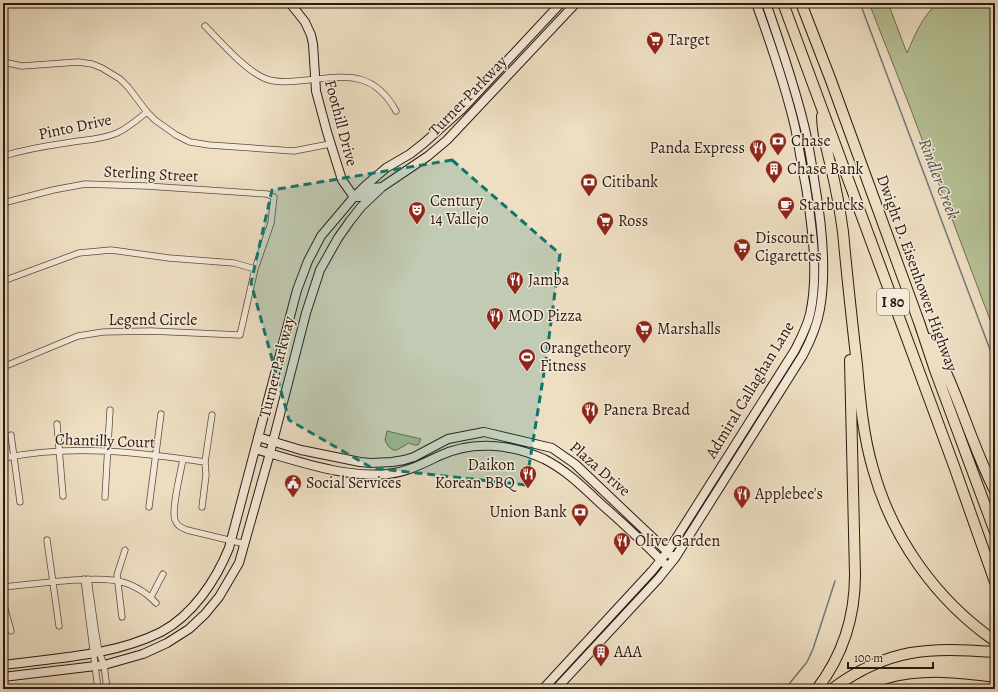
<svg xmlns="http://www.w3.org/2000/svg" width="998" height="692" font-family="Alegreya,serif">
	<rect width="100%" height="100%" fill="#eedfc3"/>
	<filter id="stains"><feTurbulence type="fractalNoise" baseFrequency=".005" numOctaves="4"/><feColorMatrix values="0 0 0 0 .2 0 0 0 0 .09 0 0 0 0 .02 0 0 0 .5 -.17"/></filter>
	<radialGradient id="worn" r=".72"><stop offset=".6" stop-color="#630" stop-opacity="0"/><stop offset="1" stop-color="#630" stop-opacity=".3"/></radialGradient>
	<path fill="#b6c296" stroke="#706e54" d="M869,3H888L907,53C915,35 922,16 938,3H995V333L908,102Z
		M387,431L421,439L418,445H414L409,443L397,450H393L388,446L385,440Z"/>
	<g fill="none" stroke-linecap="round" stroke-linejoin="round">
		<path stroke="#71797a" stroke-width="1.5" d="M860,3L995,363
			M785,689L807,662L813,649L835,581"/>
		<g stroke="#5b4a3e" stroke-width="7">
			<path id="street" d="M205,26C221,42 244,69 264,78C274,83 287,82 297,81C340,78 371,66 396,111
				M3,62L22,66L78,62L92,64L102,68L120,79L128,87L147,112L155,120L176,135L190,142L209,145L294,151L330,144
				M3,156C23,150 45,146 66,143C83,140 101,140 117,133C128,128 138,119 147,112
				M3,203L53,190L85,184L146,186L267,194L274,197L271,223L255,269L240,335L151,331L103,332L78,336L3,367
				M3,281L79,253L111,250L169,258L234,263L255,269
				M57,424L63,496
				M11,435L20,502
				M3,458C74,444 135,452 205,462
				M183,459C181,471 171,510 175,520C177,526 182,528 187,530L245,544
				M105,497L110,410
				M149,507L161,414
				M202,507L206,475L205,462L212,415
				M47,540L59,626
				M84,579L98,689
				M88,579L95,628L99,652L104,665L107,689
				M3,587C22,585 42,583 61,581C97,578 129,574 156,603
				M151,597L163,574
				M3,602L11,631
				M122,617L117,575L125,550"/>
		</g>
		<g stroke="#2a1912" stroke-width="10">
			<path id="secondary" d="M290,3L305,22L311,35L313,44L316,91L327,132L342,180L354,197H363L373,188L382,187
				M258,437L301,450L360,462L371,463L392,462L404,460L414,457L448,439L484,432L552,448L575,464L671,555
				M255,449C298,461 343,478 388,474C407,472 422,464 439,456C472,440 511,444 544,459C566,470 583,487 601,504C623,523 644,543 665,564
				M3,665C55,658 113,656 161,632C193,615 216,580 229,548L297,290L308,261L321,236L354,197L365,186L386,168L410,154L424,143L462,109L561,3
				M3,677L104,665L143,654L167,643L189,629L205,614L219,597L239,563L270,453L306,313L320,270L338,238L350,221L361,207L382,187L428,156L447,140L576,3
				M543,689L652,571L668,551L795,350C801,338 807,327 810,314C819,275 812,226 806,187C802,167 799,147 795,127C785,85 771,44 756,3
				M556,689L659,578L675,558L803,355C811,340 817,326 820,309C827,269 822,225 815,185C812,165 809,145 804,125C794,84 780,43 766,3"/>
		</g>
		<g stroke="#2a1912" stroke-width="12">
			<path id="highway" d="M783,3L954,466L995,582
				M801,3L830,78L919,322L935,370L995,532
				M822,116C822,134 827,150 831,167C836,188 840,210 843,232C847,276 852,321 857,365C860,400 863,435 873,469C892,538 936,600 995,641
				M929,339C957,387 970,442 995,491
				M817,689C843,655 855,618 855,575L850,360
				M832,689C888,648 928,647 995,652
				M888,689C924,679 959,683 995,688"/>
		</g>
		<use href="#street" stroke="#f4ead8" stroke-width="5.5"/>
		<use href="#secondary" stroke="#f4ead8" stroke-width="8"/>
		<use href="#highway" stroke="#eedfc3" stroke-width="10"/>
	</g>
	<path fill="#0f766e" fill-opacity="0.2" stroke="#0f766e" stroke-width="3" stroke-dasharray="8 5" stroke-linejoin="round" d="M452,160L560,254L546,360L526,485L372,468L289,420L251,283L272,190Z"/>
	<defs>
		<g id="supermarket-pin" transform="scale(0.9)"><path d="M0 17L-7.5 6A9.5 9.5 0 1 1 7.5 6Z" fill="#8f2418" stroke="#f4ead8"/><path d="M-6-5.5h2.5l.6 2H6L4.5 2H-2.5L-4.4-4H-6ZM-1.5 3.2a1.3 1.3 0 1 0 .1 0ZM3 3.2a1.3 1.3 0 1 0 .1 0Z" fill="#fff"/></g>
		<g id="bank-pin" transform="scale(0.9)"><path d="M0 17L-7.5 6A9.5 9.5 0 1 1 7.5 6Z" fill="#8f2418" stroke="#f4ead8"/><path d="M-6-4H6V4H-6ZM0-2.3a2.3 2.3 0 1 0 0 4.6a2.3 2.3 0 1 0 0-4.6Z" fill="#fff"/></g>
		<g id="restaurant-pin" transform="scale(0.9)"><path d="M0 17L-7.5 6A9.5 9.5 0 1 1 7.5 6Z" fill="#8f2418" stroke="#f4ead8"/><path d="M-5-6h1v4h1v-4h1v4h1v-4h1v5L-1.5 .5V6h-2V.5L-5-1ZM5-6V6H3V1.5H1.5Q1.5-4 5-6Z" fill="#fff"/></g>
		<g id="building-pin" transform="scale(0.9)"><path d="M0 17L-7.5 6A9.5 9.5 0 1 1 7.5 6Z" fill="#8f2418" stroke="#f4ead8"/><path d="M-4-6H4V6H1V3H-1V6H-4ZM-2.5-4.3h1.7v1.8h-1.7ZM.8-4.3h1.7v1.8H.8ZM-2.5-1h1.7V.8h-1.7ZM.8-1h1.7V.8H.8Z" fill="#fff"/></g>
		<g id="cafe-pin" transform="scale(0.9)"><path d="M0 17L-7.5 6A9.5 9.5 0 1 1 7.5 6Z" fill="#8f2418" stroke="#f4ead8"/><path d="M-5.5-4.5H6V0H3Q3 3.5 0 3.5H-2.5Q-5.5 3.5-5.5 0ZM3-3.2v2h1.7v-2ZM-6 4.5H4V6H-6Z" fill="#fff"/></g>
		<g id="theatre-pin" transform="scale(0.9)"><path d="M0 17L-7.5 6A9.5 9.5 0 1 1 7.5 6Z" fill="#8f2418" stroke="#f4ead8"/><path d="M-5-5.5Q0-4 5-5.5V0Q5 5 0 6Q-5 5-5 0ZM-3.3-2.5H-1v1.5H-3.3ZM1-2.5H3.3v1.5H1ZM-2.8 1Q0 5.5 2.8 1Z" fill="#fff"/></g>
		<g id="stadium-pin" transform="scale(0.9)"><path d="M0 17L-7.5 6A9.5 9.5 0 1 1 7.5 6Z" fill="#8f2418" stroke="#f4ead8"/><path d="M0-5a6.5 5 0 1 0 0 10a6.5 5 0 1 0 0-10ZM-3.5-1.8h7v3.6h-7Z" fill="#fff"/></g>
		<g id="civic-pin" transform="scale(0.9)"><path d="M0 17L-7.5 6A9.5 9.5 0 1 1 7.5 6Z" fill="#8f2418" stroke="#f4ead8"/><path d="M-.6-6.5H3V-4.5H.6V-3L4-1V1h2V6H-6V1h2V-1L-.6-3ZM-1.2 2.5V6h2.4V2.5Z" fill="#fff"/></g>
	</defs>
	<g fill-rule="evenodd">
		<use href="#supermarket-pin" x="655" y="40"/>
		<use href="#bank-pin" x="778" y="141"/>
		<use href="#restaurant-pin" x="758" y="148"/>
		<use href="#building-pin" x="774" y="169"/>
		<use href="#bank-pin" x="589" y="182"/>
		<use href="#cafe-pin" x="786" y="205"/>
		<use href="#theatre-pin" x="417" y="210"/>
		<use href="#supermarket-pin" x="605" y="221"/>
		<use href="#supermarket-pin" x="742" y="247"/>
		<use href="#restaurant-pin" x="515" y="280"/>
		<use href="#restaurant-pin" x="495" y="316"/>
		<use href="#supermarket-pin" x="644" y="329"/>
		<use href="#stadium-pin" x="527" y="357"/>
		<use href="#restaurant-pin" x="590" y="410"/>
		<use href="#restaurant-pin" x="528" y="474"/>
		<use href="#civic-pin" x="293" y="483"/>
		<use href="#restaurant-pin" x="742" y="494"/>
		<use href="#bank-pin" x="580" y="512"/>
		<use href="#restaurant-pin" x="622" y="541"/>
		<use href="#building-pin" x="601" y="652"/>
	</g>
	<g text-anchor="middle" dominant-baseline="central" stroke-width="3" stroke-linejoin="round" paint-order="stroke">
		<rect fill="#f4ead8" stroke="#67584d" stroke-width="1" x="877" y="289" width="32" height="26" rx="3"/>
		<g font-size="15" font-weight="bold" fill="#2a1912">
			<text x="893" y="302">I 80</text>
		</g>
		<g font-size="16" fill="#2a1912" stroke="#f4ead8" text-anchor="start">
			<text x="668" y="40">Target</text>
			<text x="791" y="141">Chase</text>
			<text x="745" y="148" text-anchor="end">Panda Express</text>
			<text x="787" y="169">Chase Bank</text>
			<text x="602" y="182">Citibank</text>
			<text x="430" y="201">Century<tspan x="430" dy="18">14 Vallejo</tspan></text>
			<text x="799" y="205">Starbucks</text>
			<text x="618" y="221">Ross</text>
			<text x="755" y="238">Discount<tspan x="755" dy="18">Cigarettes</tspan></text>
			<text x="528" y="280">Jamba</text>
			<text x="508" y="316">MOD Pizza</text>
			<text x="657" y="329">Marshalls</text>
			<text x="540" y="348">Orangetheory<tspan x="540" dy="18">Fitness</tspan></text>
			<text x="603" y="410">Panera Bread</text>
			<text x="515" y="465" text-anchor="end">Daikon<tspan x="515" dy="18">Korean BBQ</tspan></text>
			<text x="306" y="483">Social Services</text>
			<text x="755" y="494">Applebee's</text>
			<text x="567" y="512" text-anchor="end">Union Bank</text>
			<text x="635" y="541">Olive Garden</text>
			<text x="614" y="652">AAA</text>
		</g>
		<g font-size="16" fill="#2a1912" stroke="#f4ead8">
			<text transform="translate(468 96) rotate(-46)">Turner Parkway</text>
			<text transform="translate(341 123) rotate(75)">Foothill Drive</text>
			<text transform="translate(75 127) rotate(-12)">Pinto Drive</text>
			<text transform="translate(151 174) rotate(3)">Sterling Street</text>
			<text transform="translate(917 273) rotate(70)">Dwight D. Eisenhower Highway</text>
			<text x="153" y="320">Legend Circle</text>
			<text transform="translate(277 367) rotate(-76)">Turner Parkway</text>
			<text transform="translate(750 390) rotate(-59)">Admiral Callaghan Lane</text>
			<text transform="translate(105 441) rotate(2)">Chantilly Court</text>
			<text transform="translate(600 469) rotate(41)">Plaza Drive</text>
		</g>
		<g font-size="17" font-style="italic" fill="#53514f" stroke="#f4ead8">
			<text transform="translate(939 179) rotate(69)">Rindler Creek</text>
		</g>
	</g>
	<rect width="998" height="692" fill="none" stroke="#eedfc3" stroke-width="16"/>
	<rect x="4" y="4" width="990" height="684" fill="none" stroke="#2a1912" stroke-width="2"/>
	<rect x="8" y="8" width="982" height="676" fill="none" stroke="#2a1912"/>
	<path d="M848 662v6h85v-6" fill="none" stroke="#2a1912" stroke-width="2"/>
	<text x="854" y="662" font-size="12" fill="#2a1912" stroke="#f4ead8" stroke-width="3" paint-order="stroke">100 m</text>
	<rect width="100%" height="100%" filter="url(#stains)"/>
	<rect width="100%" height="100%" fill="url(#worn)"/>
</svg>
